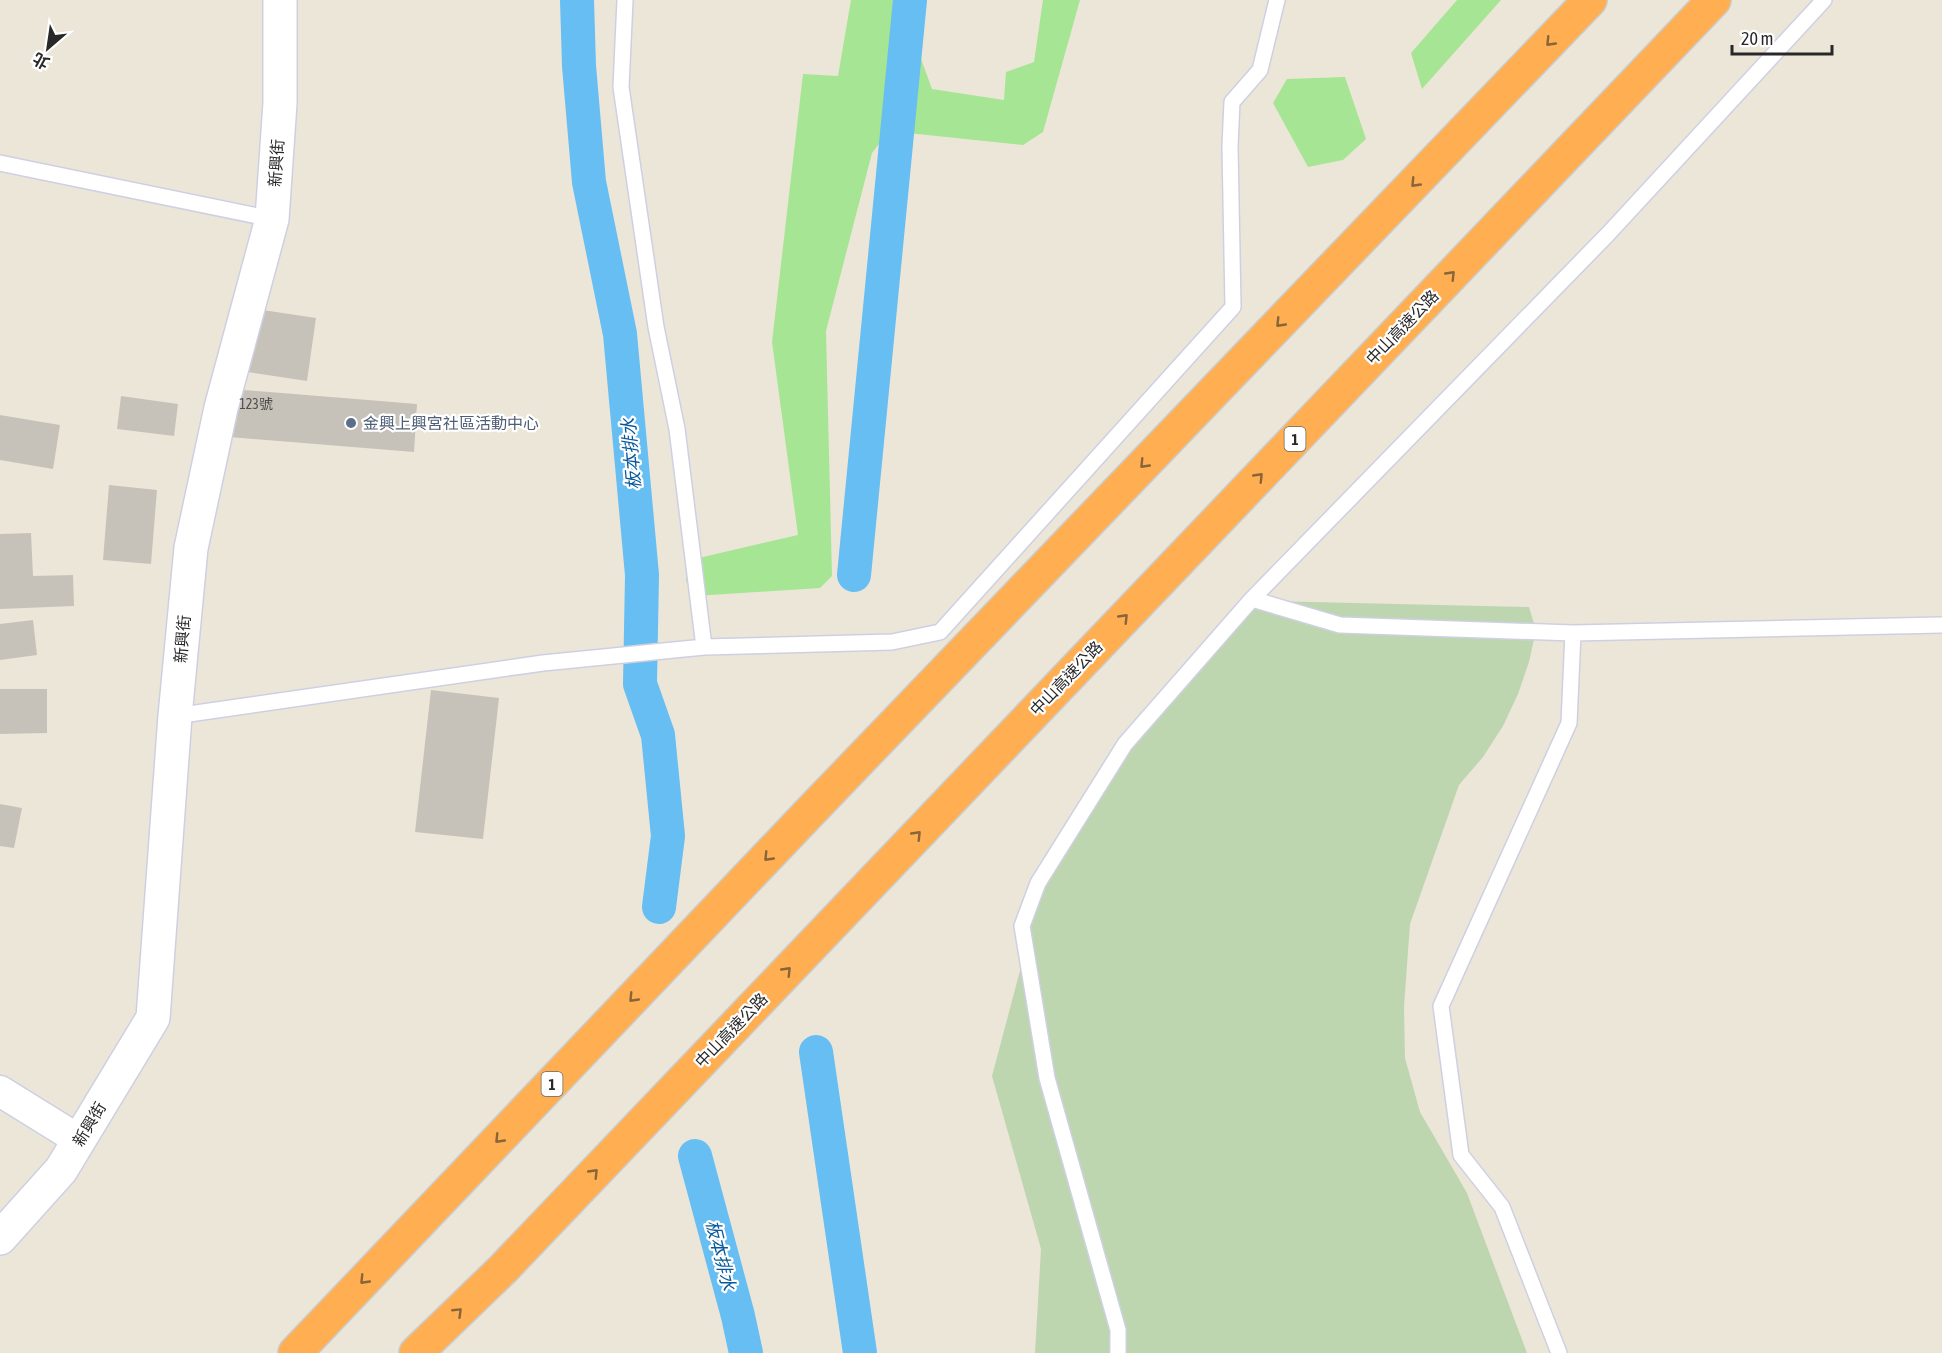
<svg xmlns="http://www.w3.org/2000/svg" width="1942" height="1353" font-family="'Asap Condensed','Noto Sans TC',sans-serif">
	<rect width="100%" height="100%" fill="#ece6d9"/>
	<path fill="#a6e593" d="M851,0H917L912,34L932,89L1004,100L1006,72L1034,62L1043,0H1080L1043,132L1023,145L889,131L872,153L826,331L832,576L820,588L695,596L686,581L690,560L798,535L772,342L803,74L838,76Z
		M1457,0H1501L1422,89L1411,53Z
		M1345,77L1366,139L1343,160L1308,167L1273,103L1287,79Z"/>
	<path fill="#bed6b0" d="M1269,601L1529,607L1536,630L1529,662L1518,694L1503,726L1483,757L1459,785L1410,924L1404,1007L1405,1058L1420,1112L1467,1193L1527,1353H1035L1041,1249L992,1076L1026,948L1027,920L1090,787L1242,607Z"/>
	<g fill="none" stroke-linecap="round" stroke-linejoin="round">
		<path stroke="#67bef2" stroke-width="34" d="M577,0L579,66L589,182L620,334L642,575L640,684L658,735L668,836L659,907
			M854,575L910,0
			M816,1052L860,1353
			M695,1156L738,1316L746,1353"/>
	</g>
	<path fill="#c7c2b9" d="M256,309L316,318L307,381L247,372Z
		M232,389L417,404L414,452L229,437Z
		M121,396L178,404L174,436L117,429Z
		M0,415L60,425L53,469L0,460Z
		M109,485L157,490L151,564L103,560Z
		M31,533L33,576L73,575L74,606L0,609V534Z
		M33,620L37,655L0,660V624Z
		M0,689H47V733L0,734Z
		M431,690L499,698L483,839L415,832Z
		M0,804L22,808L14,848L0,846Z"/>
	<g fill="none" stroke-linecap="round" stroke-linejoin="round">
		<g stroke="#ced0e2" stroke-width="18">
			<path id="lane" d="M625,0L621,87L656,327L677,429L704,647
				M0,163L272,219
				M1252,599L1340,625L1573,633L1942,625
				M175,716L543,663L704,647L892,642L940,632L1233,307L1230,146L1232,102L1260,70L1277,0
				M1118,1353V1330L1047,1078L1022,926L1038,883L1125,744L1252,599L1608,234L1824,0
				M1559,1353L1502,1207L1461,1155L1441,1006L1569,723L1573,633"/>
		</g>
		<g stroke="#ced0e2" stroke-width="33">
			<path id="street" d="M0,1091L79,1140"/>
		</g>
		<g stroke="#ced0e2" stroke-width="36">
			<path id="secondary" d="M0,1238L61,1170L153,1018L175,716L191,548L221,408L272,219L280,103V0"/>
		</g>
		<g stroke="#cbcbcb" stroke-width="36">
			<path id="highway" d="M295,1353L808,814L1590,0
				M416,1353L503,1269L1714,0"/>
		</g>
		<use href="#lane" stroke="#fff" stroke-width="15"/>
		<use href="#street" stroke="#fff" stroke-width="30"/>
		<use href="#secondary" stroke="#fff" stroke-width="33"/>
		<use href="#highway" stroke="#ffaf51" stroke-width="33"/>
	</g>
	<defs><path id="oneway-chevron" d="M-2-3.5L2.5 0L-2 3.5" fill="none" stroke-width="1.6" stroke-linecap="round" stroke-linejoin="round" transform="scale(1.5)"/></defs>
	<g stroke="#89653a">
		<use href="#oneway-chevron" transform="translate(1550 42) rotate(134)"/>
		<use href="#oneway-chevron" transform="translate(1415 183) rotate(134)"/>
		<use href="#oneway-chevron" transform="translate(1451 275) rotate(-46)"/>
		<use href="#oneway-chevron" transform="translate(1280 323) rotate(134)"/>
		<use href="#oneway-chevron" transform="translate(1144 464) rotate(134)"/>
		<use href="#oneway-chevron" transform="translate(1259 477) rotate(-46)"/>
		<use href="#oneway-chevron" transform="translate(1124 618) rotate(-46)"/>
		<use href="#oneway-chevron" transform="translate(917 835) rotate(-46)"/>
		<use href="#oneway-chevron" transform="translate(768 857) rotate(134)"/>
		<use href="#oneway-chevron" transform="translate(787 971) rotate(-46)"/>
		<use href="#oneway-chevron" transform="translate(633 998) rotate(134)"/>
		<use href="#oneway-chevron" transform="translate(499 1139) rotate(134)"/>
		<use href="#oneway-chevron" transform="translate(594 1173) rotate(-46)"/>
		<use href="#oneway-chevron" transform="translate(364 1280) rotate(134)"/>
		<use href="#oneway-chevron" transform="translate(458 1312) rotate(-44)"/>
	</g>
	<circle fill="#5c6f8a" stroke="#fff" stroke-width="2" cx="351" cy="423" r="6"/>
	<g text-anchor="middle" dominant-baseline="central" stroke-width="4.5" stroke-linejoin="round" paint-order="stroke">
		<g font-size="14" fill="#504e4c">
			<text x="256" y="404">123號</text>
		</g>
		<g fill="#fff" stroke="#686868" stroke-width="1.5">
			<rect x="1284.5" y="427" width="21" height="24" rx="4.5"/>
			<rect x="541.5" y="1072" width="21" height="24" rx="4.5"/>
		</g>
		<g font-size="15" font-weight="bold" fill="#282828">
			<text x="1295" y="439">1</text>
			<text x="552" y="1084">1</text>
		</g>
		<g font-size="16" fill="#282828" stroke="#fff">
			<text transform="translate(276 163) rotate(-86)">新興街</text>
			<text transform="translate(1402 327) rotate(-46)">中山高速公路</text>
			<text transform="translate(182 639) rotate(-85)">新興街</text>
			<text transform="translate(1066 678) rotate(-46)">中山高速公路</text>
			<text transform="translate(731 1030) rotate(-46)">中山高速公路</text>
			<text transform="translate(89 1124) rotate(-59)">新興街</text>
		</g>
		<g font-size="16" fill="#4e5e75" stroke="#fff" text-anchor="start">
			<text x="363" y="423">金興上興宮社區活動中心</text>
		</g>
		<g font-size="18" font-style="italic" fill="#08599c" stroke="#fff">
			<text transform="translate(631 454) rotate(-95)">板本排水</text>
			<text transform="translate(721 1255) rotate(76)">板本排水</text>
		</g>
	</g>
	<g transform="translate(48 48) rotate(209)" stroke="#ffffff" stroke-width="4.5" paint-order="stroke">
	<path d="M0-4.5L10 22L0 15L-10 22Z" fill="#282828"/>
	<text y="-9" font-size="16" font-weight="bold" text-anchor="middle" fill="#282828">北</text>
	</g>
	<path d="M1732 45v9h100v-9" fill="none" stroke="#282828" stroke-width="3"/>
	<text x="1741" y="45" font-size="18" fill="#282828" stroke="#ffffff" stroke-width="4.5" paint-order="stroke">20 m</text>
</svg>
